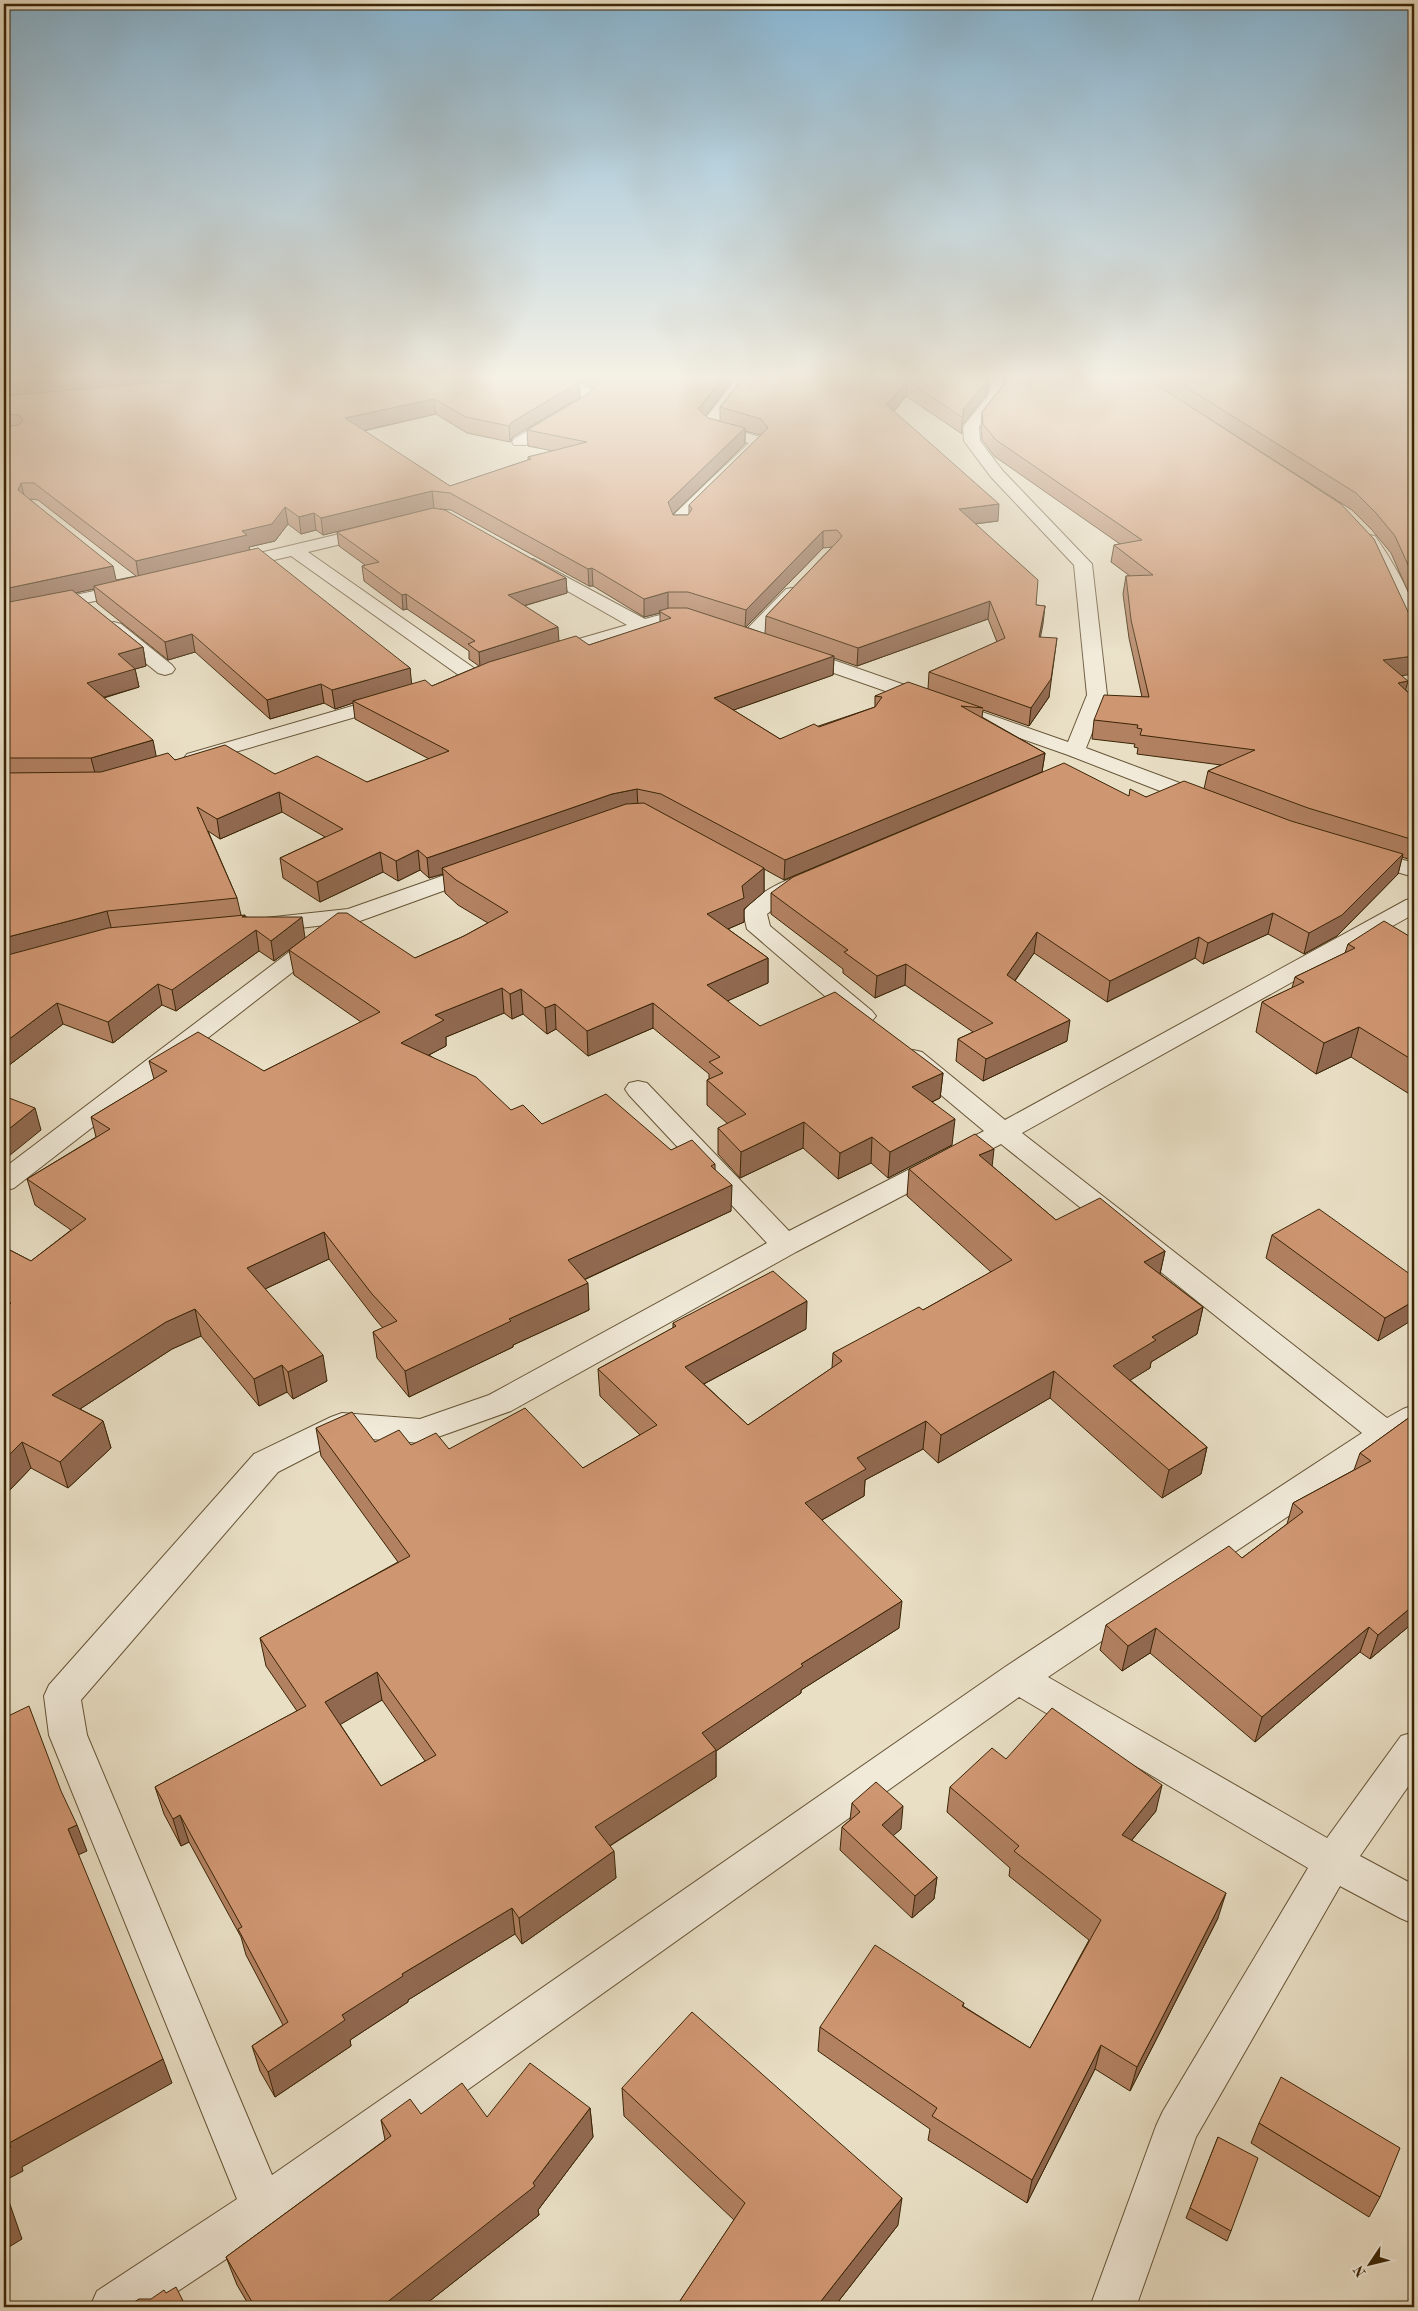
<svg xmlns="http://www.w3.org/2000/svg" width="1418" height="2311" font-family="'Old Standard TT',serif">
	<rect width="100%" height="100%" fill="#e9dfc5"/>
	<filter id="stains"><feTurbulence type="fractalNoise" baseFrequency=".004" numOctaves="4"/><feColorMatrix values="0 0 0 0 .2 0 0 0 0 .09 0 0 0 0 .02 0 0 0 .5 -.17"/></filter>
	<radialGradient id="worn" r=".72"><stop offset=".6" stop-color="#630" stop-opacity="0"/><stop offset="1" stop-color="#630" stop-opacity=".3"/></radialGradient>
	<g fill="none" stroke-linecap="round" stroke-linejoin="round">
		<g stroke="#665436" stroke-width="2">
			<path id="street" d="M540,374H560L593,390L597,399L588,408L526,445H514L512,442L514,439L582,398L581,396Z
				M740,374H755L717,424L760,437L766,443L687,521L690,527L687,531H675L670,520L672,516L749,443L709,432L700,425Z
				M980,374H997L1005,384L1002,397L979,427L980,441L1003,471L1092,564L1107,695L1086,748L1212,795L1215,800L1212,805L1204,806L1196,805L1068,755L791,658L788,654L791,650L798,648L805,650L1068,742L1087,695L1074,565L991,477L964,441L963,427L988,396L991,384Z
				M373,526L379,527L382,531L379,535L308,552L481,673L484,677L481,681L474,683L467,681L291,556L232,570L226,569L223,565L226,561Z
				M1369,535L1375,536C1387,553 1411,591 1414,610C1415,618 1414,627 1414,635L1407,633L1405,629L1380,572L1360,540L1363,536Z
				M533,559L645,619C665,613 681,610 702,616L704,620L702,624L695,626L670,624L558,657L551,659L544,657L541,653L544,649L627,625L527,568L524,564L527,560Z
				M132,583L138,584L141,588L138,592L4,620V610Z
				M792,588L798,589L801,593L798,597L757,641L750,643L743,641L741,637L743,633L786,589Z
				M114,622L121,624L172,665L175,669L172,673L165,675L158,673L107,632L105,628L107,624Z
				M390,695L397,697L400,701L397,705L194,764L187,762L184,758L187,754Z
				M1363,848L1414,863V877L1355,860L1352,855L1355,850Z
				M479,863L487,865L490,870L487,875L360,921L265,932L257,930L253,925L257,920L265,918L348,909Z
				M803,875L811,877L814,882L811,887L791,896L767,914L770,926L872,1011L876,1016L872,1021L863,1024L854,1021L747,929L743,912C756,894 782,880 803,875Z
				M1414,898V914L1022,1133L1387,1418L1403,1409L1414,1405V1432L1048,1677L1327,1838L1401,1736L1414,1732V1778L1360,1856L1414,1885V1924L1400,1918L1340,1886L1196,2137L1136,2307H1090L1156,2126L1163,2111L1308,1868L1019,1697L279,2224L154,2307H90L97,2291L237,2199L49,1735L44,1696L49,1685L254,1454L331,1417L342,1413L420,1419L489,1395L767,1243L629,1095L625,1089L629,1083L638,1081L647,1083L789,1231L984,1131L904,1064L900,1058L904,1052L913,1050L922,1052L1005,1120L1406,900ZM1001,1144L1362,1433L1005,1667L272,2175L87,1735L81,1700L278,1472L346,1437L421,1443L511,1411L796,1252Z
				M321,932L329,934L333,939L329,944L14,1188L4,1191V1168L313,934Z"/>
		</g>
		<use href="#street" fill="#f1ead9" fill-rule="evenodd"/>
	</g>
	<path fill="#b28162" stroke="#3b2506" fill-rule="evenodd" d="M4,374L579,382L580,397L513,437L510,442L467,433L436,414L364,431L450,486L528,460V457L553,451L528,446L527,430L588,394L594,388L565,374H737L706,416L708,418L720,421V407L746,374H990L989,385L986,395L962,425V434L906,396L894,411L998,521L975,524L1036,605L1045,606L1040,637L1049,697L1029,726L983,710L982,717L1045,753L1042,772L784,880L764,869V892L744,909V922L728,929L768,958V983L727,1001L760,1026L943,1073L940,1098L932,1102L952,1145L888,1178L871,1163L838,1179L803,1148L740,1178L718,1154V1128L728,1124L707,1105V1080L709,1079V1074L653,1028L588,1056L556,1029L547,1034L523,1014L512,1019L504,1013L446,1037V1046L429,1055L511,1110L542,1124L671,1150L715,1164V1169L731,1211L584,1280L589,1310L513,1345V1347L409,1397L377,1358L373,1332L383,1328L376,1320L329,1259L265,1289L327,1381L293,1399L287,1392L259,1406L201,1336L172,1349L80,1409L103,1421L111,1448L68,1488L31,1468L4,1496V1247L31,1261L71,1230L35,1205L27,1179L96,1137L91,1117L154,1079L149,1061L264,1071L361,1022L294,975L289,950L415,958L464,936L488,923L458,905L445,893L443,874L429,878L420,870L398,881L383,872L320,902L283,878L280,858L325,837L282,812L220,839L208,831L237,898L241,915L305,938L274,961L259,951L176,1011L162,1005L113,1043L63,1024L4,1069ZM745,431L761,435L689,505V514L688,515H673L745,444ZM30,499L38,500L136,576L116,580ZM440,509L451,510L589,586H593L644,617L660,613V622L589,645L559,641L524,606L567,593L566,578ZM376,522L337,532L339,546L365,565L362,566L364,581L403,610L407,609L469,651V659L479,666L432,686L411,684L410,668L250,550L249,547L275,541L288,524L301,534L316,530L323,535ZM832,547L766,616L765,634L746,627L823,548ZM94,589L97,603L168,660L195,652L270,719L324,703L335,709L353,703L355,719L429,759L367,782L275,774L156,757L104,698L139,687L135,669L146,666L143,647L75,593ZM988,619L997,642L929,672L928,689L875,696V707L780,739L733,710L833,675L834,658L857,666Z
		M999,374H1414V605L1391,553L1372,530L1352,510L1202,414L1401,676L1406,690L1414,698V857L1411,860L1402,857L1398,874L1337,936L1304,954L1268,934L1203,964L1195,958L1107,1002L1034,953L1015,981L1067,1041L983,1081L956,1061L958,1039L973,1032L905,985L875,998L843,973V969L771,914V893L1129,796L1146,797L1204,789L1208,771L1221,765L1137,754L1138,748L1134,747L1135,744L1092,739L1094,720L1142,697L1129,638L1123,594L1126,576H1130L1111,562L1114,545L1120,544L994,456L982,440L981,428L982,412L1005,382Z
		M1414,939V1097L1351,1057L1316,1074L1256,1032L1262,1002L1292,988L1295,977L1345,953L1348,944Z
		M992,1166L1056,1220L1165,1251L1160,1274L1203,1307L1197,1334L1151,1362L1150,1368L1130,1380L1207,1447L1201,1474L1162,1498L1050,1398L938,1463L923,1449L865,1480L864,1496L822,1520L899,1628L801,1690V1693L716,1751V1777L610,1846L616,1878L522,1944L515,1934L408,2000V2002L350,2040L351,2046L275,2097L260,2071L252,2046L283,2025L246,1955L241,1937L189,1842L181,1846L164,1814L155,1787L297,1711L266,1666L260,1638L398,1562L321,1456L316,1428L375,1442L449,1449L583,1468L640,1435L600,1396L598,1369L673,1328V1323L806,1329L704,1384L748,1425L832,1368L833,1353L923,1310L991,1272L907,1196L909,1169ZM382,1700L425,1761L381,1786L340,1724Z
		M1272,1235L1414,1277L1378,1341L1266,1258Z
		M1414,1414V1622L1370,1659L1360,1652L1255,1742L1150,1653L1122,1671L1100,1650L1106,1625L1242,1558L1287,1524L1293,1503L1354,1470L1360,1453Z
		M1006,1759L1156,1811L1132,1840L1218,1918L1130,2091L1095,2069L1027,2203L928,2140L930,2129L818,2051L820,2027L964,2003L963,2006L1030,2048L1089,1940L1009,1876L1010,1868L947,1812L950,1787Z
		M852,1803L901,1829L893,1835L937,1877L934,1899L912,1918L840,1850L842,1827L850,1820Z
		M622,2088L898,2225L834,2307H676L734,2220L624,2116Z
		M590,2108L593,2137L538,2210L539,2215L422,2307H250L237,2285L226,2257L385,2140L381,2120L421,2114L487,2117Z
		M1259,2123L1380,2197L1369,2217L1251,2143Z
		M1218,2137L1231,2231L1227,2241L1186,2218Z"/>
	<path fill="#916950" stroke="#3b2506" d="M114,374H290L4,400V384Z
		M726,374H737L698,425V409Z
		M989,374H990L989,385L986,395L962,425L963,410Z
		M907,380L906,396L886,421L887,405Z
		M579,382L580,397L513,437L510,442L509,426L512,422Z
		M434,399L436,414L347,434L345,418Z
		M745,428V444L668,519V502Z
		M21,483L25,499L18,490Z
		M432,491L434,508L323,535L321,518Z
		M999,504L998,521L957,526L959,509Z
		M285,507L288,524L275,541L249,547L250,552L139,579L136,561L242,531Z
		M314,513L316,530L301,534L299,517Z
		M823,531V548L745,628L746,610Z
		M113,566L117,584L94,586V589L4,608V589Z
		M592,568L593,586H589L588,569Z
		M566,578L567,593L509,610L508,595Z
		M668,592V610L659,611L660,613L644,617V599Z
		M406,594L407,609L403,610L402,595Z
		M990,601L988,619L857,666L858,648Z
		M1045,606L1043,624L1037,655L1039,637Z
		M558,627L559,643L480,667L479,652Z
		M192,634L195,652L168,660L165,642Z
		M1057,638L1049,697L1029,726L1031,708Z
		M143,647L146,666L135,669L139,687L91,701L87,683L118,654Z
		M834,656L833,675L714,717V698Z
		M1414,656V674L1378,679L1383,660Z
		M410,668L412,687L353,701V703L335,709L332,690Z
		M1408,681L1403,700L1398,683Z
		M321,684L324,703L270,719L267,700Z
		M153,740L157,760L96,777L91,758Z
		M1045,753L1042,772L784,880L785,860Z
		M637,789L638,808L442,868L443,874L429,878L427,858L612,794Z
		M279,792L282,812L220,839L217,819Z
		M1414,849V857L1411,860Z
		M418,850L420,870L398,881L396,861Z
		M380,852L383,872L320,902L317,882Z
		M1403,854L1398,874L1337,936L1304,954L1309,933Z
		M764,868V892L744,909V922L707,938V914Z
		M107,911L112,931L4,960V938Z
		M1273,913L1268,934L1203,964L1208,943Z
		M245,915L249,935L256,930L259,951L176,1011L172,990Z
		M302,917L305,938L274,961L271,941Z
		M1037,932L1034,953L1004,996L1007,975Z
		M1199,937L1195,958L1107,1002L1110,981Z
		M768,958V983L707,1010V985Z
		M906,964L905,985L875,998L877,976Z
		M158,984L162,1005L113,1043L108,1022Z
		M502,988L504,1013L446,1037V1046L404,1068L401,1043L435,1015Z
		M521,989L523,1014L512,1019L510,994Z
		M57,1003L63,1024L4,1069V1043Z
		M653,1003V1028L588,1056L587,1031Z
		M555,1004L556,1029L547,1034L545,1008Z
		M1070,1020L1067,1041L983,1081L986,1059Z
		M1359,1027L1351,1057L1316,1074L1324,1043Z
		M943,1073L940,1098L910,1112L912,1087Z
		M35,1108L41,1130L4,1160V1133Z
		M955,1119L952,1145L888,1178L890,1152Z
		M804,1122L803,1148L740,1178L741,1152Z
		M872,1137L871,1163L838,1179L840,1153Z
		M994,1149L991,1176L979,1155Z
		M732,1185L731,1211L570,1286L568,1260Z
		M324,1232L329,1259L252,1295L247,1268Z
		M1165,1251L1159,1278L1144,1262Z
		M588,1283L589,1310L513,1345V1347L409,1397L405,1371L509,1319Z
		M807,1301L806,1329L685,1394V1367Z
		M1414,1301V1319L1378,1341L1385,1318Z
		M1203,1307L1197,1334L1151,1362L1150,1368L1108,1394L1113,1366L1152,1337Z
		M195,1309L201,1336L172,1349L60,1422L52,1395L166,1322Z
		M323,1355L327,1381L293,1399L288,1372Z
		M282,1365L287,1392L259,1406L254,1379Z
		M1054,1371L1050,1398L938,1463L941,1435Z
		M103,1421L111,1448L68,1488L60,1462Z
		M926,1421L923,1449L865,1480L864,1496L804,1530L805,1503L857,1458Z
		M22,1442L31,1468L4,1496V1460Z
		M1207,1447L1201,1474L1162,1498L1169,1470Z
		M902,1601L899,1628L801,1690V1693L716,1751V1777L597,1854L595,1827L702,1733L801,1664Z
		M1414,1605V1622L1370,1659L1378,1635Z
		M1369,1627L1360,1652L1255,1742L1262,1717Z
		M1156,1628L1150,1653L1122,1671L1128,1646Z
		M377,1672L382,1700L331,1730L325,1702Z
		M1162,1785L1156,1811L1115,1860L1122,1835Z
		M903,1806L901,1829L880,1847L882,1825Z
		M180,1815L189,1842L181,1846L173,1819Z
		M77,1825L87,1851L78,1855L68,1829Z
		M614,1851L616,1878L522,1944L519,1918Z
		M937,1877L934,1899L912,1918L915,1896Z
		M1226,1893L1218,1918L1130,2091L1137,2067Z
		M512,1908L515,1934L408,2000V2002L350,2040L351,2046L275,2097L268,2072L342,2015L402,1974Z
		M1101,2045L1095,2069L1027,2203L1032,2180Z
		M163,2059L172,2083L22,2167L23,2171L4,2181V2151L9,2143Z
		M590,2108L593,2137L538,2210L539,2215L422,2307H381L533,2183Z
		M4,2187L22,2239L4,2250Z
		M902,2198L898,2225L834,2307H818V2305Z"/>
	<path fill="#cf9672" stroke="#3b2506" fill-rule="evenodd" d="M4,374H114L4,384Z
		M255,374H565L579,382L512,422L509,426L466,417L434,399L345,418L450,486L531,459L528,457L587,442L527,430L588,394L598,383L594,374H726L698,409L708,418L745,428L668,502L673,515H688L692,509L689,505L768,428L761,419L720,407L746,374H989L988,380L963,410V418L907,380L887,405L999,504L959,509L1038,580L1036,605L1045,606L1039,637L1057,638L1051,679L1031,708L929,672L1005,638L990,601L858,648L766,616L838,541L842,536L837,530L823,531L746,610L688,592H668L644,599L592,568L588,569L450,493L432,491L321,518L314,513L299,517L285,507L272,524L242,531L247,535L136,561L34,483H21L18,490L113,566L4,589V427L19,425L23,420L19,415L4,414V396Z
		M1007,374H1140L1341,504L1374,539L1410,616L1414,617V656L1383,660L1408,681L1398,683L1414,698V840L1308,808L1208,771L1255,750L1140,735L1142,729L1137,728L1138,725L1094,720L1104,695L1149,697L1131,620L1126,576L1153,575L1114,545L1142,540L996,440L983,424L982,412L1005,383Z
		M1165,374H1414V578L1395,536L1376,513L1356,493Z
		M433,508L445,510L566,578L508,595L558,627L479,652L468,644L475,641L406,594L402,595L362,566L379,562L337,532Z
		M258,548L410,668L332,690L321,684L267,700L192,634L165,642L94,586Z
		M72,590L143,647L118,654L135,669L87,683L153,740L91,758H4V603Z
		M669,608H687L834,656L714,698L780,739L814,724L819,727L875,707L882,697L875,696L908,682L983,708L961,706L1045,753L785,860L661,794L637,789L612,794L427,858L418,850L396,861L380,852L317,882L280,858L343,829L279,792L217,819L197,807L237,898L107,911L4,938V773L101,772L168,753L175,760L225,745L275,774L317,756L367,782L449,751L353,701L425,680L432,686L489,662L576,636L589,645L671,618L659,611Z
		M1064,763L1129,796L1130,789L1146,797L1184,781L1291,821L1403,854L1342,915L1309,933L1273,913L1208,943L1199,937L1110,981L1037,932L1007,975L1070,1020L986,1059L958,1039L993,1023L906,964L877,976L844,952L848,950L771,893L793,877Z
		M644,803L764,868L742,886L744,898L707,914L768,958L707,985L760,1026L835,992L943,1073L912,1087L955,1119L890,1152L872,1137L840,1153L804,1122L741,1152L718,1128L746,1114L707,1080L723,1073L709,1062L720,1057L653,1003L587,1031L555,1004L545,1008L521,989L510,994L502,988L435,1015L444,1020L401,1043L476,1077L511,1110L523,1105L542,1124L606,1094L671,1150L692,1140L715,1164L711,1166L732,1185L568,1260L588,1283L509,1319L511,1321L405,1371L373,1332L397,1321L372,1294L324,1232L247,1268L323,1355L288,1372L282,1365L254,1379L195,1309L166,1322L52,1395L103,1421L60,1462L22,1442L4,1460V1309L11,1303L4,1300V1247L31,1261L86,1219L27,1179L110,1129L91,1117L167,1071L149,1061L198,1032L264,1071L380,1012L289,950L338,913H347L415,958L464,936L508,912L456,880L442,868L626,804Z
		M245,915L242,917H302L271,941L256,930L172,990L158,984L108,1022L57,1003L4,1043V956L108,928Z
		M1384,921L1414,939V1061L1359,1027L1324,1043L1262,1002L1304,982L1295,977L1355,948L1348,944Z
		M4,1096L35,1108L4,1133Z
		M975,1134L994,1149L979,1155L1056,1220L1100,1198L1165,1251L1144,1262L1203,1307L1152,1337L1156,1340L1113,1366L1207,1447L1169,1470L1054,1371L941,1435L926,1421L857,1458L866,1469L805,1503L902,1601L801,1664L803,1666L702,1733L716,1750L595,1827L614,1851L519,1918L512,1908L402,1974L403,1976L342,2015L345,2020L268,2072L252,2046L288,2022L238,1929L242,1927L180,1815L173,1819L155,1787L306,1706L260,1638L410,1556L316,1428L352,1412L375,1442L399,1430L411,1445L436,1433L449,1449L525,1408L583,1468L657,1425L598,1369L676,1326L673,1323L773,1271L807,1301L685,1367L748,1425L842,1361L833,1353L919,1307L923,1310L1012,1260L909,1169ZM377,1672L436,1755L381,1786L325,1702Z
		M1319,1209L1414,1277V1301L1385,1318L1272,1235Z
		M1414,1414V1605L1378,1635L1369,1627L1262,1717L1156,1628L1128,1646L1106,1625L1229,1546L1242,1558L1303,1512L1293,1503L1371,1461L1360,1453Z
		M29,1706L61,1791L77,1825L68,1829L163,2059L9,2143L11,2147L4,2151V1718Z
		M1052,1708L1162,1785L1122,1835L1226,1893L1137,2067L1101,2045L1032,2180L932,2116L937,2108L820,2027L875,1945L964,2003L962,2006L1030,2048L1101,1920L1014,1851L1019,1846L950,1787L992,1748L1006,1759Z
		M876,1782L903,1806L882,1825L937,1877L915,1896L842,1827L860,1812L852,1803Z
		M692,2012L902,2198L818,2305L821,2307H676L745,2203L622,2088Z
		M530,2063L590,2108L533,2183L535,2186L381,2307H255L226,2257L391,2136L381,2120L410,2099L421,2114L462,2083L487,2117Z
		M1281,2077L1400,2148L1380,2197L1259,2123Z
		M1218,2137L1258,2158L1231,2231L1190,2208Z
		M4,2199L10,2216L4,2219Z
		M176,2287L186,2307H133L131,2304L139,2299H151L164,2290L166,2293Z"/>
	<linearGradient id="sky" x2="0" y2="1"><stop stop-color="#88b7d5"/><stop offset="0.54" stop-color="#f5f1e5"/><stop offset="1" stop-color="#f5f1e5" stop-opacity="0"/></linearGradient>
	<rect width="1418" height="698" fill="url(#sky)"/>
	<rect width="1418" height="2311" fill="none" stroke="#e9dfc5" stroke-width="20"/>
	<rect x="5" y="5" width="1408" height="2301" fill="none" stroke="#3b2506" stroke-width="2.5"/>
	<rect x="10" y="10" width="1398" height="2291" fill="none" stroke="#3b2506"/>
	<g transform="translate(1370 2264) rotate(235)" stroke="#f1ead9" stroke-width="4" paint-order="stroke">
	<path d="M0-4L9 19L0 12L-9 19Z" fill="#3b2506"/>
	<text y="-8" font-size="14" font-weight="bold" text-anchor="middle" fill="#3b2506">N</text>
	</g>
	<rect width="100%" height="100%" filter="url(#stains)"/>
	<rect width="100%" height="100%" fill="url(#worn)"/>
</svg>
